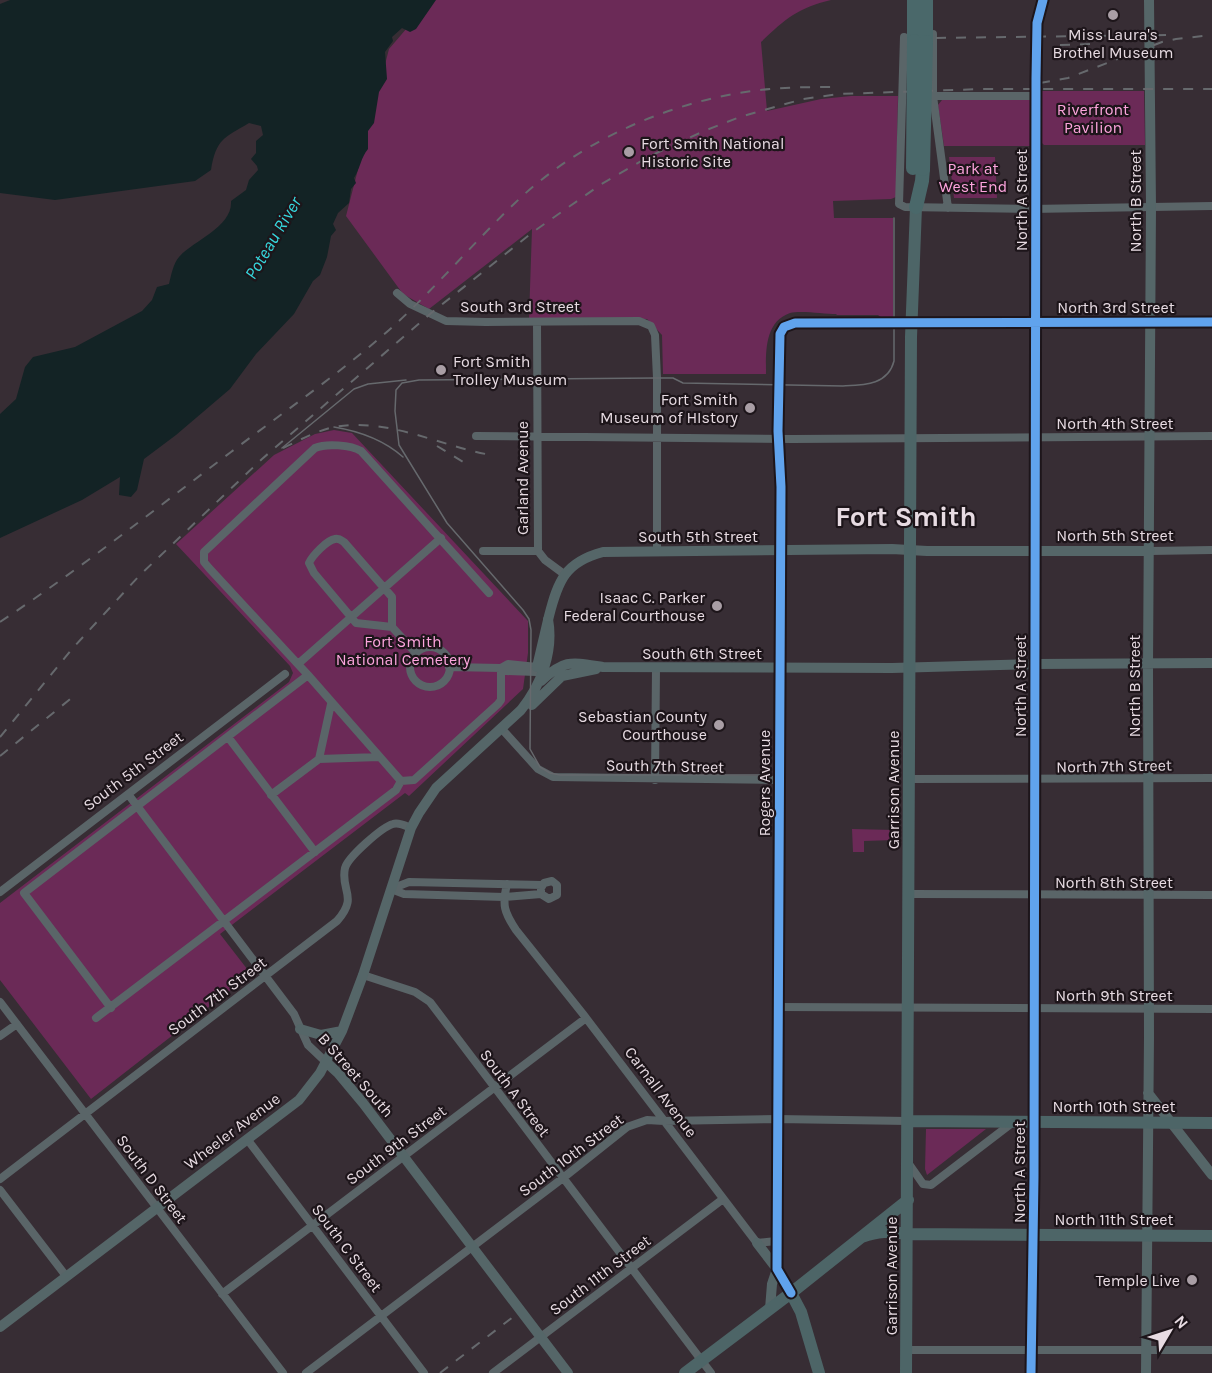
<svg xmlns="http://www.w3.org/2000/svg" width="1212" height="1373" font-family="Karla,sans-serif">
	<rect width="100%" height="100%" fill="#372d34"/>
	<path fill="#6b2a57" d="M431,0H831C798,8 785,19 761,42L767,111L821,99L851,96H898L896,197L891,199L833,201L834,218H893V317L882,318L878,315H837L836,314C825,314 800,310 790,313C764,322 766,353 766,374H663L662,335L647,319L529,318L532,229L429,309L403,294L346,216L389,49Z
		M1041,91H1144L1145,145H1044L1041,142Z
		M1030,99L1032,100V146H944L938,105L942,100Z
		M949,157H995L997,198H954Z
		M334,430L352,433L528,621V653L523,689L409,796L405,793L220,934L251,974L91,1099L0,980V903L289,682L293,673L290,666L176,544L274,455L315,434Z
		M852,829L894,830V840L864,841V852H853Z
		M926,1129H986L927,1175L925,1169Z"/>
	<path fill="#132325" d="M10,0H436L416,29L410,32L402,28L392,37L393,41L385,52L387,79L379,92L374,123L368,131V149C361,157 360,169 354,178L356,183L351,189L349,203L338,213L333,224L336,230L331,236L327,257L320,275L313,281L294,314L256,354L230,389L176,435L144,459L137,490L131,497L119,495L120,477L82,500L0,538V414L16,399L25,367L33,357L75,347L142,311L152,300L157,287L169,284C171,276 173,264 179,257C193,241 233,227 231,201L246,190L249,180L258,170L257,166L251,159L256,153V141L263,135L261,126L249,123C224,138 216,139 211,170L195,181L55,200L0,193V4Z"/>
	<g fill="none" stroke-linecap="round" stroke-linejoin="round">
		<path stroke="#5a6568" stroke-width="8" d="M933,34V96L948,208
			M904,37L899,204L905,207L1030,209L1212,206
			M930,96H1037
			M397,293L410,304L446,321L486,322L639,321L651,326L655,335L657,378V550
			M537,322L538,551L545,560L564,574
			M1150,323L1212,322
			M476,436L793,439L1212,436
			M483,551H538
			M1150,551L1212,550
			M392,627V597L344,542C341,540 339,538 335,539C327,540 312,556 309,563L314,573L356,623L392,627L416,653
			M410 667a20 20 0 1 1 40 0a20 20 0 1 1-40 0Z
			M298,664L441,538
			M449,667L501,668L506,671L536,672
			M501,668L508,664L537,667
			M501,728L538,769L553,777L779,780
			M228,737L315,852
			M319,759L331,704
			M909,779L1212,778
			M655,780L656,668
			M401,781L308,675L209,568L204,562V552L315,448C326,443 351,445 361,451L489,593
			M401,781L414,780L498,704L501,700V668
			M128,794L294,1014L308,1045L326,1062
			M271,795L319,759L379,757
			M507,884C502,905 504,912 516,930L583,1014L757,1243L776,1241
			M391,889L404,894L504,897L541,894L549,899L557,895V885L552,881L544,883L541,888V894
			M391,889L409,882L542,885
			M0,892L285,674
			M909,894L1212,895
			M363,975L415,992L430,1002L711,1373
			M0,1002L283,1373
			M778,1007L1212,1009
			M111,1008L24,893L308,675
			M96,1018L396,790L401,781
			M0,1036L17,1024
			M247,1139L424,1373
			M909,1164L923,1184L931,1185L1012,1123
			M0,1179L337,921C359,896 340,891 345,868C348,857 382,827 393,824C399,822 406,826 411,828
			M0,1190L66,1276
			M222,1294L586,1018
			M907,1350H1212
			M306,1373L563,1178L627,1127L647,1120L664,1121L777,1119L908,1121
			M493,1373L723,1199"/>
		<path stroke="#556668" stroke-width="10" d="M537,667C541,650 545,633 549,616C558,581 565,562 603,552L892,549L927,551H1150
			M541,681C565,659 571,662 603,667L892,668L1035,664L1212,663
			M532,705L562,676L596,669
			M300,1029L321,1035L342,1031
			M326,1062L338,1073L363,1103L568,1373
			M1148,1093L1212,1175
			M757,1243L777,1269L772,1284L770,1309
			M791,1293L777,1269L781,487L778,431L780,334L784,327L795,323H1150
			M0,1327L299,1100L320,1073L342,1031L363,975L411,828L419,813L436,788L521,710C541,685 554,652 548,619
			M1031,1373L1034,1177L1036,78L1037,23L1043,0
			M1146,1373L1149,1037L1148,665L1151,207L1149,0"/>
		<path stroke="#4d6567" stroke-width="12" d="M908,1121L1212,1123
			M862,1237C878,1231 890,1231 907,1234L1212,1236
			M791,1293L801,1312L819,1373
			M685,1373L791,1293L908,1200
			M906,1373L911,337L916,207"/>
		<path stroke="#4a686a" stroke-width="14" d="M914,0V41
			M926,0V42
			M916,207L922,181L923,169"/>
		<path stroke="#66696d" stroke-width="1.5" d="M334,427C358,431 384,440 403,457
			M282,448L354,389L368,384L406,380
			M767,775H560L550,773L540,767L530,749L531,630L529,619L523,610L447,523L399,445L395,411L396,390L402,383L419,380L657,378H673L683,383L843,386C864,385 888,385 894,361V218"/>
		<path stroke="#66696d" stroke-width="2" stroke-dasharray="10 10" stroke-linecap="butt" d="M936,38L1172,35
			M1060,45L1092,44
			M1040,83L1068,78L1162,42L1176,39L1212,35
			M437,446L468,465
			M283,448C300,440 316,431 334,427C387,417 440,446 491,455
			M0,622C80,569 154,510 231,452C281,414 333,378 381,337C429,296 469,247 515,203C578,142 666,103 752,91C781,87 810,87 839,87
			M0,737L72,649L139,576L262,459L430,314L533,232L600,185L648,157L704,131L740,117L803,99L839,94L981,89H1212
			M0,756L74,696
			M440,1373L513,1317"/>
		<path stroke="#4a686a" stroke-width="14" d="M913,168L914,41
			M923,169L926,42"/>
		<g stroke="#1d151a" stroke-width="13">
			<path id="cycleway" d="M791,1293L777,1269L781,487L778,431L780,334L784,327L795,323L1212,322
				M1031,1373L1034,1177L1036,78L1037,23L1043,0"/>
		</g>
		<use href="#cycleway" stroke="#60a3ed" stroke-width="9"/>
	</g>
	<g fill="#a99ea5" stroke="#1d151a" stroke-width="2">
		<circle cx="1113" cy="15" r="6"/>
		<circle cx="629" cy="152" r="6"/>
		<circle cx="441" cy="370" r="6"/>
		<circle cx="750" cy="408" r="6"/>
		<circle cx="717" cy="606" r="6"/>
		<circle cx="719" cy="725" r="6"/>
		<circle cx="1192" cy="1280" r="6"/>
	</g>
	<g text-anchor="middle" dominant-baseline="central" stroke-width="4.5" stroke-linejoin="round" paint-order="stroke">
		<g font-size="16" fill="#e7dbe2" stroke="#1d151a" text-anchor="end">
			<text x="1113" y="34" text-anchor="middle">Miss Laura's<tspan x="1113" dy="18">Brothel Museum</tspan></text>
			<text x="641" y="143" text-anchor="start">Fort Smith National<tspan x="641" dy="18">Historic Site</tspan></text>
			<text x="453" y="361" text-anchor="start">Fort Smith<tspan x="453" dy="18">Trolley Museum</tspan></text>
			<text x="738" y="399">Fort Smith<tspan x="738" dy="18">Museum of HIstory</tspan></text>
			<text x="705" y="597">Isaac C. Parker<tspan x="705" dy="18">Federal Courthouse</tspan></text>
			<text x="707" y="716">Sebastian County<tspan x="707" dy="18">Courthouse</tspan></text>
			<text x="1180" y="1280">Temple Live</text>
		</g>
		<g font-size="16" fill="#fda4dd" stroke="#1d151a">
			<text x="1093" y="109">Riverfront<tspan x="1093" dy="18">Pavilion</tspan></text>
			<text x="973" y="168">Park at<tspan x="973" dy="18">West End</tspan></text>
			<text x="403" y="641">Fort Smith<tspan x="403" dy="18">National Cemetery</tspan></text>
		</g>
		<g font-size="16" fill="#e7dbe2" stroke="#1d151a">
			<text transform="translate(1021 200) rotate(-90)">North A Street</text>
			<text transform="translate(1135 201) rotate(-90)">North B Street</text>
			<text x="520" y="306">South 3rd Street</text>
			<text x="1116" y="307">North 3rd Street</text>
			<text x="1115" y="423">North 4th Street</text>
			<text transform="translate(522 478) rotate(-90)">Garland Avenue</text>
			<text x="1115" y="535">North 5th Street</text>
			<text x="698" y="536">South 5th Street</text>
			<text x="702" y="653">South 6th Street</text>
			<text transform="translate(1020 686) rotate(-90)">North A Street</text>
			<text transform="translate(1134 686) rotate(-90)">North B Street</text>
			<text transform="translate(665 766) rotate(1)">South 7th Street</text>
			<text transform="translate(1114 766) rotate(-1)">North 7th Street</text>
			<text transform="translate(133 771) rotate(-37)">South 5th Street</text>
			<text transform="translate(764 783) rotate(-90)">Rogers Avenue</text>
			<text transform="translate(893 790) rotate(-90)">Garrison Avenue</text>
			<text x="1114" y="882">North 8th Street</text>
			<text x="1114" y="995">North 9th Street</text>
			<text transform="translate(217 996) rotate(-37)">South 7th Street</text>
			<text transform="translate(356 1075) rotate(49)">B Street South</text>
			<text transform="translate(661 1092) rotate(53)">Carnall Avenue</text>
			<text transform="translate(515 1093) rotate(53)">South A Street</text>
			<text x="1114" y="1106">North 10th Street</text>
			<text transform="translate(232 1131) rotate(-37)">Wheeler Avenue</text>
			<text transform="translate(396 1145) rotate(-37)">South 9th Street</text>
			<text transform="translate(571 1155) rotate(-37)">South 10th Street</text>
			<text transform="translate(1019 1172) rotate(-90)">North A Street</text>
			<text transform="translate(152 1179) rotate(53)">South D Street</text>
			<text x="1114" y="1219">North 11th Street</text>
			<text transform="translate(347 1248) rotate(53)">South C Street</text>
			<text transform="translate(600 1275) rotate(-37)">South 11th Street</text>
			<text transform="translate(891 1276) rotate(-90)">Garrison Avenue</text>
		</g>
		<g font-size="18" font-style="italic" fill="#36d7dd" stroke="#1d151a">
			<text transform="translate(273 238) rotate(-59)">Poteau River</text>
		</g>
		<g font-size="28" font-weight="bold" fill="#e7dbe2" stroke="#1d151a">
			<text x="906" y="516">Fort Smith</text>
		</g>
	</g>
	<g transform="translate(1170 1331) rotate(51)" stroke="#1d151a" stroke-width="4.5" paint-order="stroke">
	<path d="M0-4.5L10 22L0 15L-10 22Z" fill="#e7dbe2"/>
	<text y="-9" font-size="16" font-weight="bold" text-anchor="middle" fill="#e7dbe2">N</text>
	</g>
</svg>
